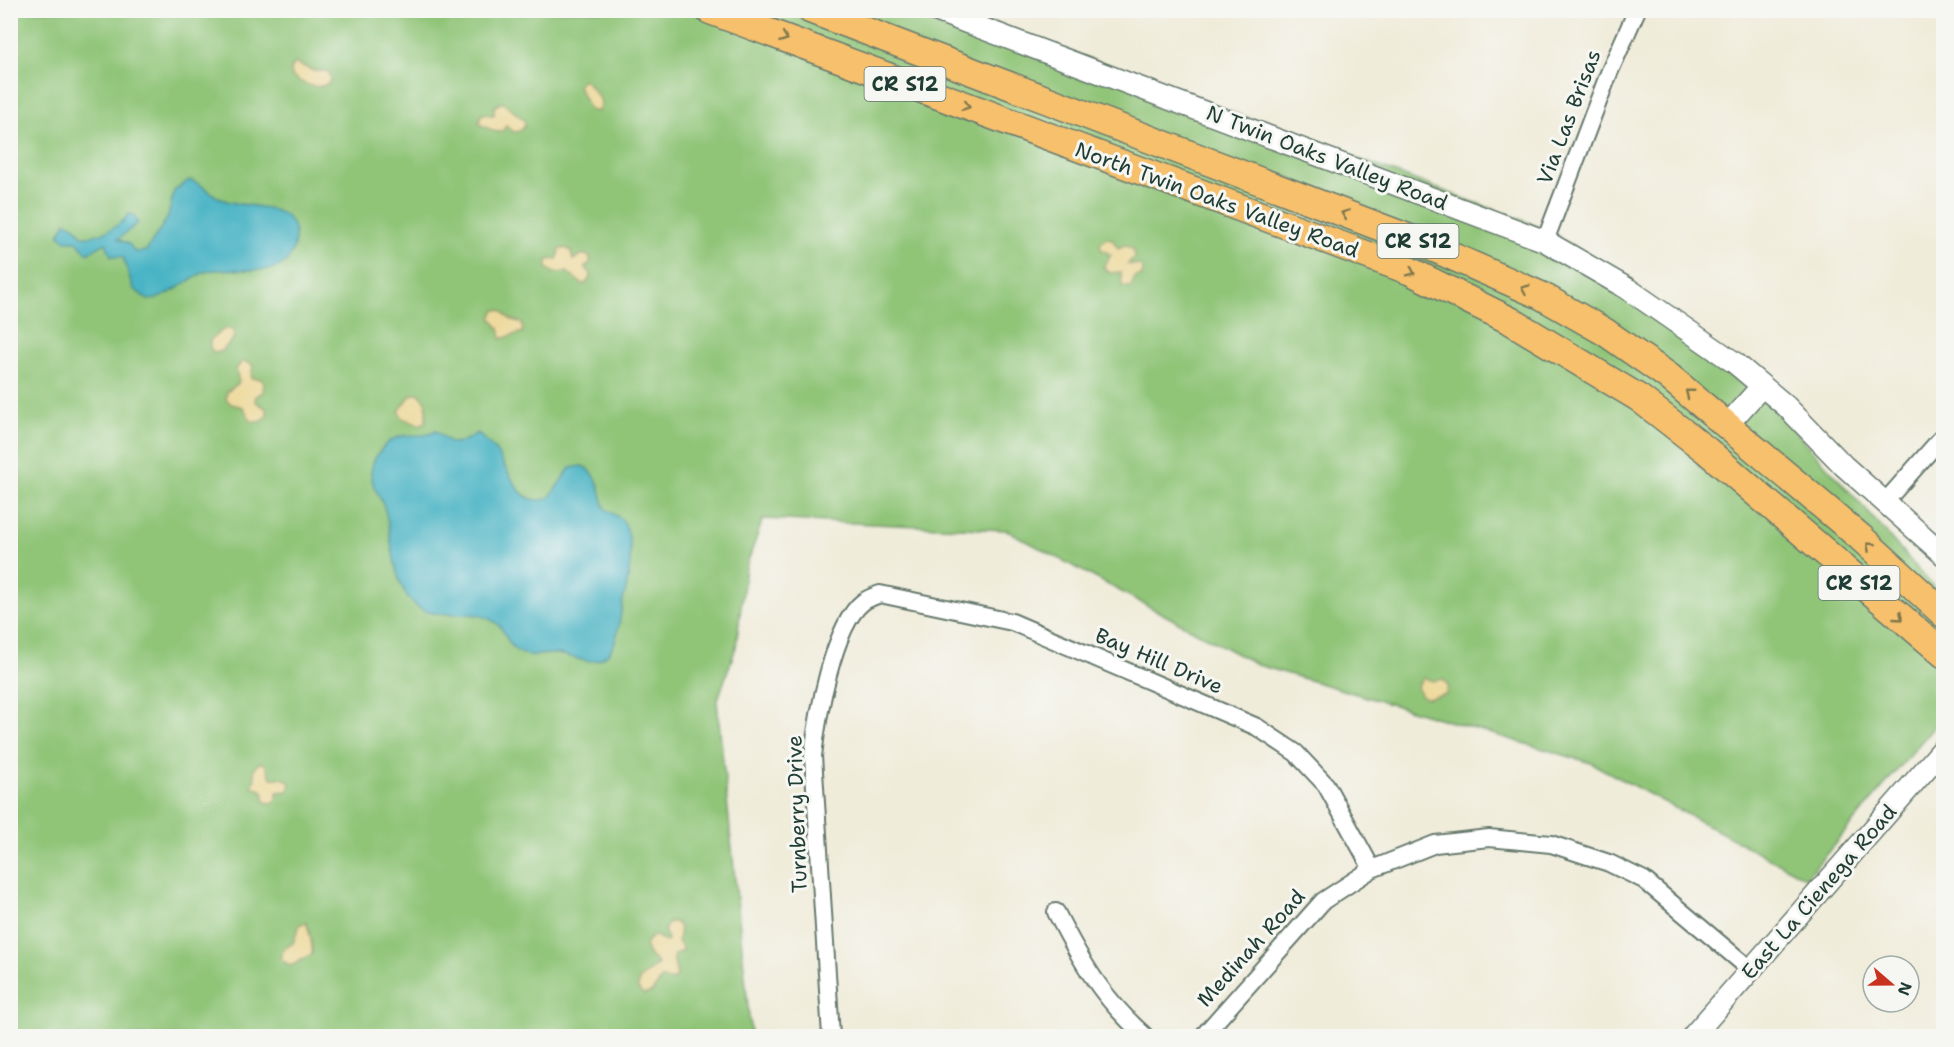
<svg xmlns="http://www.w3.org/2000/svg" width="1954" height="1047" font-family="'Shantell Sans',sans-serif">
	<rect width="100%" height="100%" fill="#f6f6f2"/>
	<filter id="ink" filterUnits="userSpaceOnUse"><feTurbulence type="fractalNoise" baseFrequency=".0167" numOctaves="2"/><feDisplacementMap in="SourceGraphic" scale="12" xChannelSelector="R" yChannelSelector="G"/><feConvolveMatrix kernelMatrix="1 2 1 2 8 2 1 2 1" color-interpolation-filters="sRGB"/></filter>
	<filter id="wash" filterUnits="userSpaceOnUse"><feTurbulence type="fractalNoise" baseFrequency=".008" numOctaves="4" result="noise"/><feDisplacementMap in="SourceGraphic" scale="24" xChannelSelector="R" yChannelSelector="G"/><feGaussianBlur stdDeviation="1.35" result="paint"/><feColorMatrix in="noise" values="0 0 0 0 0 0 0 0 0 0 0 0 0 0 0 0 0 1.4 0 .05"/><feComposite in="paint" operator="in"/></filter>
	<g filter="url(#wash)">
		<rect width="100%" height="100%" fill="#f0ecda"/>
		<path fill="#90c578" stroke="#588156" stroke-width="1.5" d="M10,11H961L1530,223C1698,302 1821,462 1943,597V716L1806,878L1591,763L1258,665L1006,530L763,519L746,567L736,647L717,702L751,1036H11Z"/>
		<path fill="#eeda9e" stroke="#868c69" stroke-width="1.5" d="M295,63L314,71H328L331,80C322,93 302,84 292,76L291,69Z
			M582,80H585L600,99L601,105L597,112L590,110L578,86Z
			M502,102L524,120L525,126L520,131L513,132L506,125L503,131L496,132L479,124L481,114L494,115V107Z
			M1106,238L1112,239L1118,248L1125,245L1133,249L1134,257L1128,264L1140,265L1143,270L1142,276L1135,277L1131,287L1122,286L1121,272L1110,273L1103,267L1111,255L1101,249L1100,244Z
			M566,248L571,251L573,260L583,254L590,257V263L585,267L591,274L587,283L582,284L567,272L554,273L547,268V260L557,259L560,249Z
			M495,310H501L510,319L522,323L523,332L501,339L499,328L491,318Z
			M224,329H233L234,338L222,351L215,353L210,348V340Z
			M243,361L253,365L251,378L261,379L264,383L263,392L255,397L256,402L267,409V416L261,422L251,421L243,407L231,404L226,399L227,392L239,383L236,369Z
			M418,393L426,401V422L419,425L402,418L399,411L411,395Z
			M1423,678L1434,681L1443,679L1448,686L1446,694L1427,698L1420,695L1417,686Z
			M260,762L266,765L271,778H283L290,783L288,791L277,792V799L272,803L265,802L263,791L252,786L255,778L254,769Z
			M669,922H676L680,928L678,941L683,950L673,956L677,976L672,981L662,978L652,992L643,995L638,989L639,980L658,964L649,955L645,945L651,937L655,935L666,942L668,939L664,930Z
			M306,923C309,928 313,948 312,954L291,966L281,960L283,950L293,943L300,924Z"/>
		<path fill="#48b4c5" stroke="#34787c" stroke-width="1.5" d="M189,180C203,183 210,195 224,200C249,210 297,200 295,240C294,249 290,259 283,264C267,276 227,265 205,272C186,279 169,299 148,300L133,288L123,257L111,256L106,243L87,253L77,241H66L59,235L66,222L76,227L82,236C95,238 122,227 128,214L133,215L138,223L118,239L129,244L135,252L146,251L168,217L174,191Z
			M436,431L451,443L462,442L478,433C483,440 490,443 495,450C509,467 517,510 549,498L570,468L582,466C601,474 599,492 605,508C610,513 619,516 623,521C635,539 630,577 624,596C618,616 622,658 592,661C581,662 569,655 557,654C544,653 529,659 517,651C506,644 506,630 496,623C474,606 441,620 421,609C391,592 393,538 385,510C381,496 371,487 371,472C372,464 375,457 380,451C400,425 418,442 436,431Z"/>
	</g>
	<g filter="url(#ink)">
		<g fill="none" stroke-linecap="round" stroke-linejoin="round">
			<g stroke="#687a6e" stroke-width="20">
				<path id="minor" d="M1545,241L1609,73L1637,10
					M1884,503L1944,435
					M1056,912C1082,963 1102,998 1145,1036
					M831,1036L813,756C817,719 833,625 863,602C868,598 875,596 880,594L1012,622L1257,727L1296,753L1326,785L1372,869
					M1203,1036L1323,901L1372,869L1435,844L1489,838L1551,844L1609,863L1644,880L1751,970"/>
			</g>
			<g stroke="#687a6e" stroke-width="24">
				<path id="tertiary" d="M934,10L1545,241L1628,289L1735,363L1786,406L1844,466L1944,555
					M1728,424L1762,386
					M1693,1036L1944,748"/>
			</g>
			<g stroke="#687a6e" stroke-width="30">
				<path id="primary" d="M709,10L1410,271L1511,321L1639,398L1706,450L1944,654
					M811,10L1422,243L1542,296L1605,332L1668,376L1860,537L1944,614"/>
			</g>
			<use href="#minor" stroke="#fff" stroke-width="16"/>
			<use href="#tertiary" stroke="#fff" stroke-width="21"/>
			<use href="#primary" stroke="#f7c06c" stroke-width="27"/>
		</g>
		<defs><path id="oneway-chevron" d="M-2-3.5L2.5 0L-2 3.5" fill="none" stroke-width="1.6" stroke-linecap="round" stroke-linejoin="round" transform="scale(1.5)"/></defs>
		<g stroke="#80784d">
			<use href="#oneway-chevron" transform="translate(784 38) rotate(20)"/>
			<use href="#oneway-chevron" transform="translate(966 106) rotate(20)"/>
			<use href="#oneway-chevron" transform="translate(1345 214) rotate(-159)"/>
			<use href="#oneway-chevron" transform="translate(1411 272) rotate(24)"/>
			<use href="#oneway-chevron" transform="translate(1525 289) rotate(-156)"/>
			<use href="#oneway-chevron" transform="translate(1689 393) rotate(-141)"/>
			<use href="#oneway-chevron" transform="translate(1870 546) rotate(-137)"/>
			<use href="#oneway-chevron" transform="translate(1899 617) rotate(41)"/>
		</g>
	</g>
	<g text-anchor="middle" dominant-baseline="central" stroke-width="6" stroke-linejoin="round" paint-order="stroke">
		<g fill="#f6f6f2" stroke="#60746d" stroke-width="1.5">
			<rect x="864.5" y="67" width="81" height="34" rx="4.5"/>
			<rect x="1377.5" y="224" width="81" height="34" rx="4.5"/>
			<rect x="1818.5" y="566" width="81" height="34" rx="4.5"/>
		</g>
		<g font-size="20" font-weight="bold" fill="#1f3d34">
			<text x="905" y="84">CR S12</text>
			<text x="1418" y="241">CR S12</text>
			<text x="1859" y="583">CR S12</text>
		</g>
		<g font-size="21" fill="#1f3d34" stroke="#f6f6f2">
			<text transform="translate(1569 117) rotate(-69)">Via Las Brisas</text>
			<text transform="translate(1327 158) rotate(21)">N Twin Oaks Valley Road</text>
			<text transform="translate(1217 200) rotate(20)">North Twin Oaks Valley Road</text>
			<text transform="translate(1159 661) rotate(23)">Bay Hill Drive</text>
			<text transform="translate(797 814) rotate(-92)">Turnberry Drive</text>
			<text transform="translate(1819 892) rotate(-49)">East La Cienega Road</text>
			<text transform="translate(1251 948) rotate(-48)">Medinah Road</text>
		</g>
	</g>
	<rect width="1954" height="1047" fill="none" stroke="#f6f6f2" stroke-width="36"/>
	<g transform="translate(1891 984) rotate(110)"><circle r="28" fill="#f6f6f2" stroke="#a0aca6" stroke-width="1.5"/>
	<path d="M0-4.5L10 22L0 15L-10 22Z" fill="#c8321e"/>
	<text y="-9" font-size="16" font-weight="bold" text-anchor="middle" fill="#1f3d34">N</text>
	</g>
</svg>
